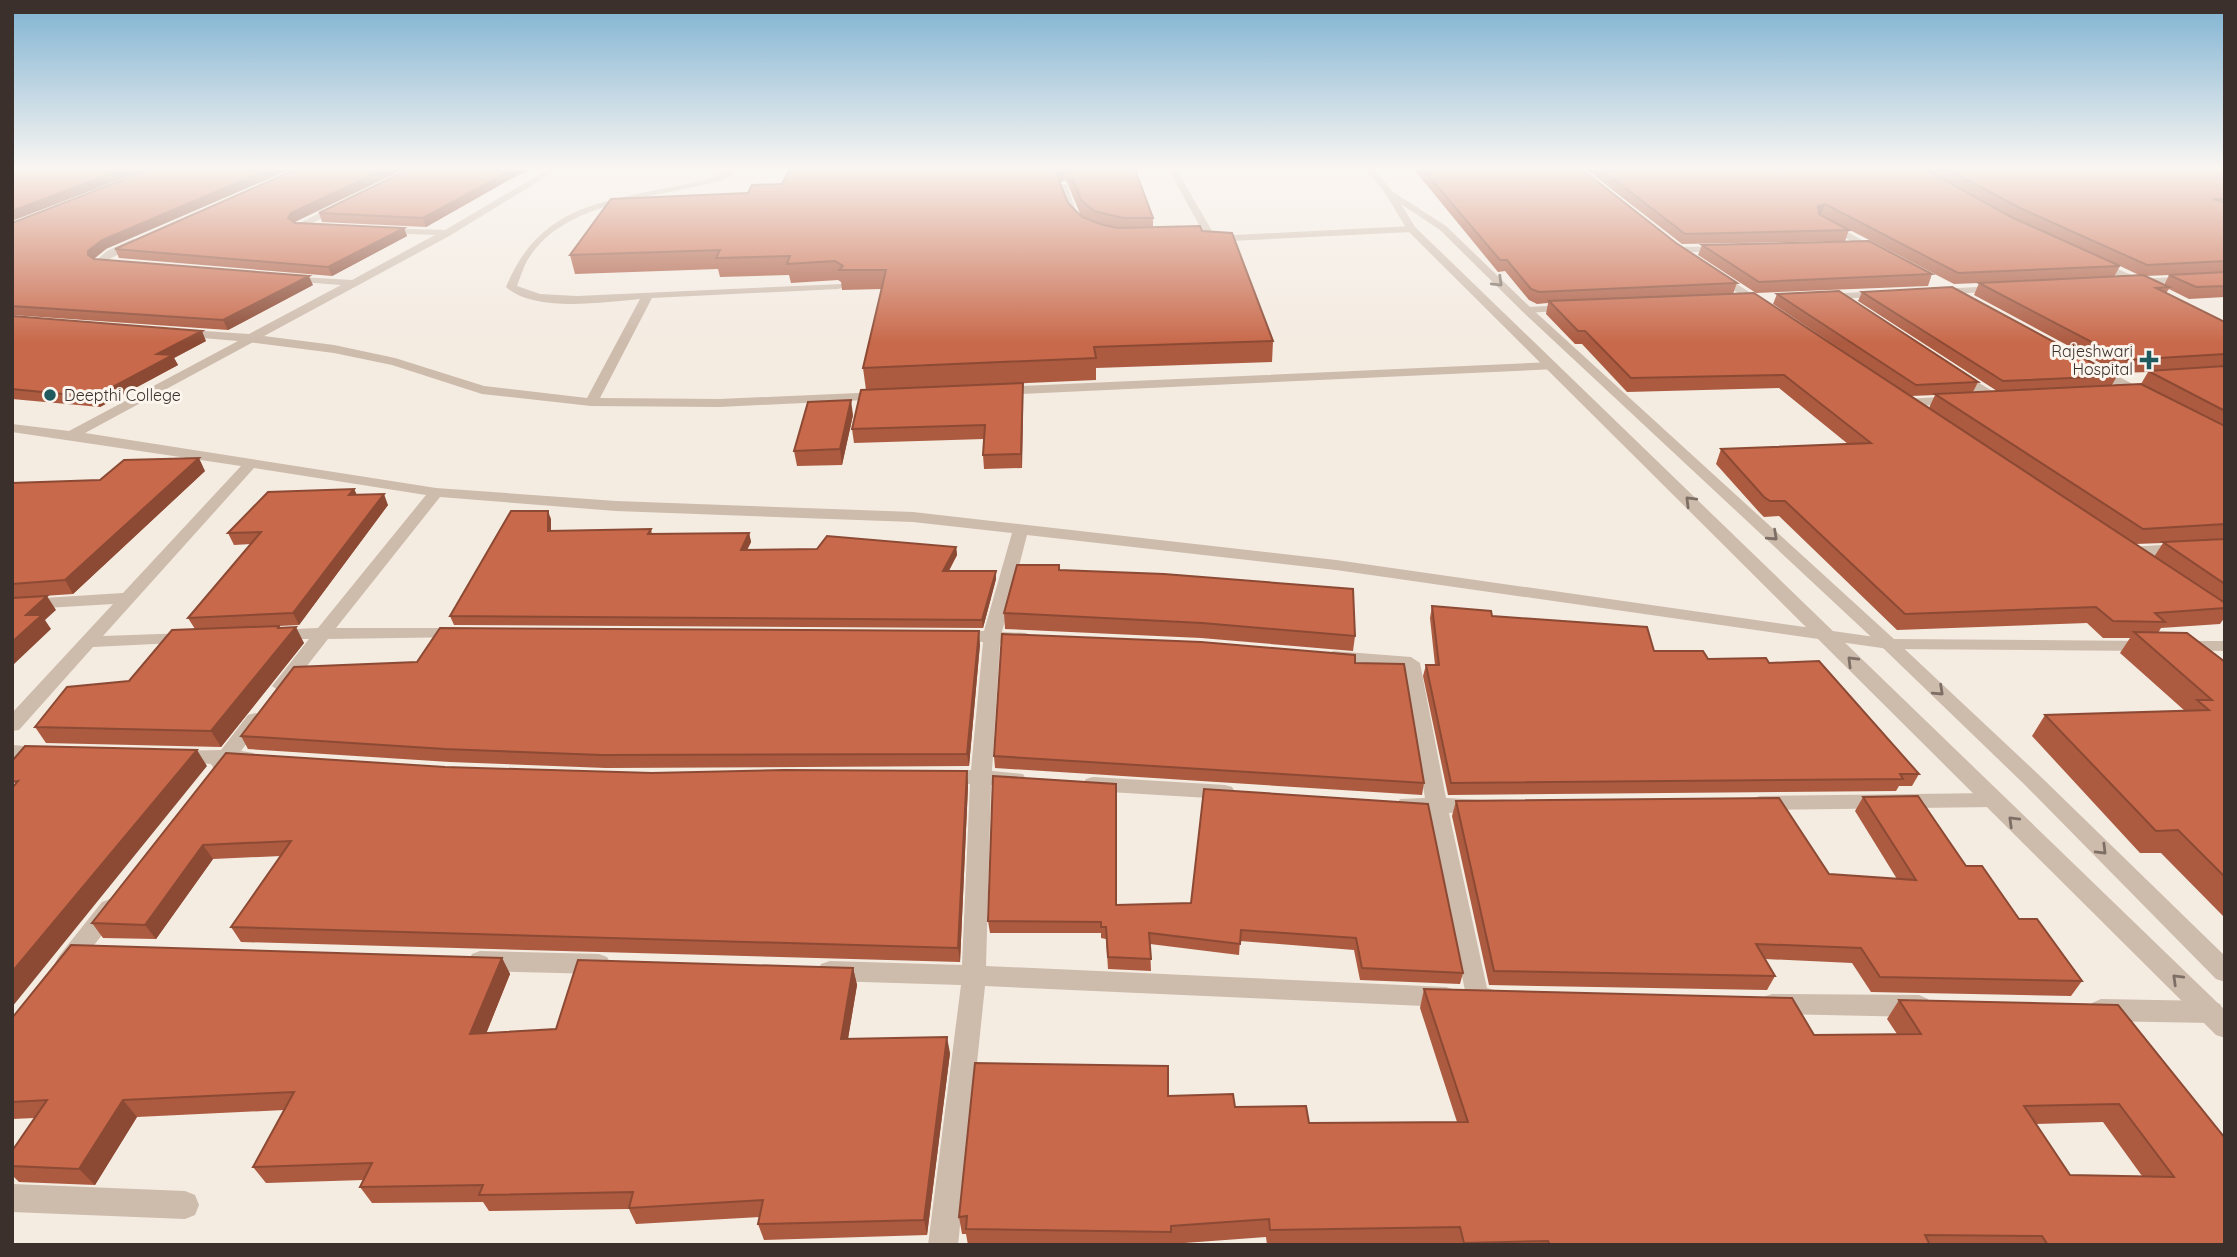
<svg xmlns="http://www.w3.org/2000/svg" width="2237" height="1257" font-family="Quicksand,sans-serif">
	<rect width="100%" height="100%" fill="#f4ebe1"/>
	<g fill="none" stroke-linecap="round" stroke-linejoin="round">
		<path fill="#cdbbac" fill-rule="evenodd" d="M733,167H743C729,181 708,184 689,188C634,200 559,207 527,261C523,268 520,278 517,286L540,294L577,296L842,284V288L838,289L652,298L600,398L719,399L881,392L886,393V399L719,407L591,406L482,394L392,365L334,353L249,342L243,338L249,334L334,345L395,358L484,386L587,398L640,299C604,302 535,313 506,287C538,209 596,202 672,187C693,182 715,180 733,167Z
			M1167,167H1175L1215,236L1411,226L1416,229L1411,232L1212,242L1207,239Z
			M1059,183L1067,185L1081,225L1073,223Z
			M1552,362L1558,366L1556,369L1000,395L994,391L1000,387Z"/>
		<path fill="#cdbbac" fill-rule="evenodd" d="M552,167H562L451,235L85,433L436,488L616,501L913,512L1336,560L1889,639L2147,641L2156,646L2147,651L1889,649L1336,570L1027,535L1002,632L1026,633L1035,638L1026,643H1000L992,771L1023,774L1026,779L1023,784L991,785L986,966L1446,987L1455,990L1458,997L1455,1004L1446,1007L985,986L958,1245H928L961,985L830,981L821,978L818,971L821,964L830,961L962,965L970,784L939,781L936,776L939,771L971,770L983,642L956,641L947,636L956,631H984L1012,533L913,522L616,511L440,497L336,628H459L468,633L465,637L328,639L288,690L281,692L272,686L309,639H277L268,634L271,630L318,628L426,495L254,468L103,636L189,633L195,634L198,638L195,642L93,647L19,730L12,731V713L113,604L12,610V600L123,593L241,466L12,432V424L69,431L238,341L179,336L175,335V329L249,334L341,285L288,281L284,280V276L352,280L435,235L383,233L380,232V228L445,230Z
			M337,204L345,206L311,224L319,225V229H299L294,226Z
			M1825,223H1831L1882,251L1873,253L1825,227Z
			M133,239L142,241L108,260L121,263V267L94,262L107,251Z
			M1679,247L1725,246L1730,249L1725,252H1675L1674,250Z
			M2092,261H2100L2140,279L2225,274V280L2139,285L2092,265Z
			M1718,272L1768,304V308H1760L1714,277V273Z
			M1999,286L2003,287V291L1936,295L1930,292L1936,289Z
			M1884,291L1888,292V296L1824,300L1818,297L1824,294Z
			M1569,305L1575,308L1573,310L1527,313L1521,310L1527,307Z
			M2096,365L2150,393L2152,396L2145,400L2140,399L2092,372L2090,369Z
			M1956,369L1999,395V401H1989L1952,376L1950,373Z
			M1955,396L1962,400L1960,403L1907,407L1900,403L1907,399Z
			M2225,541V551L2130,557L2122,552L2130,547Z
			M2182,641H2225V651L2176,650L2173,646L2176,642Z
			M1333,651L1411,657L1420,663L1446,798L1483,800L1486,805L1483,810L1449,813L1487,988L1501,992L1504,999L1501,1006L1492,1009L1468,1005L1428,813L1400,809L1397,804L1400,799L1425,798L1403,668L1327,661L1324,657Z
			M255,713L262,715L265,719L241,751L254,753L257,758L254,763L231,764L221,771L214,769L211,764L170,761L167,756L170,751L221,750L248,715Z
			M12,745L51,748L54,753L51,758L12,759Z
			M1093,777L1225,785L1232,787L1235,792L1232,797L1225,799L1093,791L1086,789L1083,784L1086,779Z
			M1993,793L2000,795L2003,800L2000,805L1993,807L1760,810L1753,808L1750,803L1753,798L1760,796Z
			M110,899L118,902L121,908L118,914L75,970L67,973L59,970L55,963L59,956L102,902Z
			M480,951L599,954L607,957L611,964L607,971L599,974L480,971L472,968L468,961L472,954Z
			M1772,994L1919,995L1928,999L1931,1006L1928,1013L1919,1017L1772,1014L1763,1011L1760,1004L1763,997Z
			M2101,999L2211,1001L2220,1004L2223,1012L2220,1020L2211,1023L2101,1021L2092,1017L2089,1010L2092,1003Z
			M12,1184L185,1191L195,1195L199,1205L195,1215L185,1219L12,1212Z"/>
		<path fill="#cdbbac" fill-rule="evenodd" d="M1363,167H1372L1393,192L1446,226L1531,308L1895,640L2039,775L2225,956V982L2216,979L2025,785L1883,648L1523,312L1440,230L1401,204L1415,227L2225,1010V1038L2216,1035L1408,231L1385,193Z"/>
	</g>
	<path fill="#ac5a40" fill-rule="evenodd" d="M791,167H1134L1153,218V227L1202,231L1273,341L1272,362L1096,368V380L866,390L863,368L882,289L842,290L841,282L838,280L791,283L789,275L720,277L718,269L575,274L570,255L748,193L782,184ZM1064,180L1067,182L1081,216L1068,203L1060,183Z
		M1412,167H1579L1676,243L1737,283L1733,294L1896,386L1773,304L1777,294L1978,382L1973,392L1997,391L1858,301L1862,292L2117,376L2112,385L2141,384L2148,372L2119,373L1974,295L1979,283L1954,284L1821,215L1849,230L1845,241L1682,244L1583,167H2225V297L2189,299L2169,289L2166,293L2225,322V617L2220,624L2161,628L2158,633L2225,662V918L2161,853H2140L2032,736L2045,715L2185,711L2120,653L2130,638H2103L2087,623L1897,630L1779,516L1764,517L1759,512L1716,464L1721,449L1848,444L1779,388L1627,392L1582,344H1575L1546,314L1548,303L1537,304L1529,300L1505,271L1498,272ZM2120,266L2139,275L2114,277ZM2169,275L2164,285L2145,276ZM1935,395L1929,408L1911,396ZM2163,543L2154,557L2135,544Z
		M507,181L426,227L322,222L319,213Z
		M294,222L404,228L407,236L332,276L119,258L115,249Z
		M12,223L106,249L94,259L313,285L228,330L12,315Z
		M1702,245L1932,274L1928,286L1756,293L1698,255Z
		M12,316L206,341L174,358L178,365L100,407L12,399Z
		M1023,383L1022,468L984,469L983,455L984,439L854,443L852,429Z
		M853,415L842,465L797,466L794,451Z
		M205,471L73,594L12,598V483L100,480Z
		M354,489L357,495L388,505L299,625L279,626L280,628L304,643L221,747L46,743L35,727L129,681L195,629L188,618L251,544L234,545L228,533Z
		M551,519V531L651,529L652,534L749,533L751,542L747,550L956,547L957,555L949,571L996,579L983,628L454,625L450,616Z
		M1059,565L1060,570L1355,636L1353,651L1201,638L1005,629L1004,613Z
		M1432,606L1492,616L1654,651L1708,659L1769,663L1919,774L1912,786H1899L1896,791L1448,795L1423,676L1426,665H1435L1430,618Z
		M980,644L969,766L606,768L450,762L248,749L241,736L417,662Z
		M1355,663L1424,783L1422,795L995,768L994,756Z
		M226,753L445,767L652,773L967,771L968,786L960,962L241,942L231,927L281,856L213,859L156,939L103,938L92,923Z
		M1204,789L1463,973L1460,984L1360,980L1354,950L1240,941L1239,955L1150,944L1151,971L1108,969L1106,939L1101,938V933H990L988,921L1116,905L1191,903Z
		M1863,797L1966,866L2082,981L2071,996L1871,992L1852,963L1765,959L1775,976L1767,990L1489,985L1452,816L1456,801L1829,874L1897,879L1855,811Z
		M502,958L510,974L486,1034L556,1029L853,968L857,985L848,1039L950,1053L927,1235L764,1240L758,1224L760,1217L636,1224L629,1209L489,1211L483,1202L372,1203L360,1187L364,1180L266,1183L253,1167L284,1110L137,1117L95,1185L19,1182L12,1175V1151L35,1118L12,1119V1018Z
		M1424,989L1814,1035L1897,1034L1887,1019L1899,1000L2118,1005L2225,1245H1267L1266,1237L1171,1244V1245H968L966,1234H962L959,1217L1168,1096L1235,1107L1309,1123L1457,1122L1420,1008ZM2103,1122L2142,1176L2070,1175L2036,1124Z"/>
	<path fill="#8c4a34" d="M129,167H153L12,221V211Z
		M274,167H296L106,249L92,260L88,255V251L102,240Z
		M389,167H409L295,222L291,226L288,218L291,213Z
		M517,167H535L507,181L426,227L423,218Z
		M1058,167H1064V180L1055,186L1054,169Z
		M1825,204L1821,215L1815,216L1818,206Z
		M404,228L407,236L332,276L328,267Z
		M309,276L313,285L228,330L223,320Z
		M202,331L206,341L174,358L178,365L100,407L94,397L157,354Z
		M1023,383V396L1022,468L1021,454Z
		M851,400L853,415L842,465L840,449Z
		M199,458L205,471L73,594L65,580Z
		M354,489L359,500L349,495Z
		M384,494L388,505L299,625L293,613Z
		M548,511L551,519V540L548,531Z
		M749,533L751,542L743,558L741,550Z
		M956,547L957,555L944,579L943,571Z
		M996,571V579L983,628L982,620Z
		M47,596L56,610L45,620L51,629L12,666V642L26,615Z
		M279,626L286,639L296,627L304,643L221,747L211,731Z
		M979,631L980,644L969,766L967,754Z
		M197,750L207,766L12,1007V972Z
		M967,771L968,786L960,962L958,948Z
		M203,845L213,859L156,939L145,925Z
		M502,958L510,974L479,1051L470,1034Z
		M853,968L857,985L845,1056L841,1039Z
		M947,1037L950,1053L927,1235L924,1220Z
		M123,1100L137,1117L95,1185L79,1169Z"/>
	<path fill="#c8694b" stroke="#8c4a34" stroke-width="2" fill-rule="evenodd" d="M16,167H129L12,211V169Z
		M156,167H274L102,240L88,251V255L94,259L309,276L223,320L12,306V223Z
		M301,167H389L291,213L288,218L295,223L404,228L328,267L115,249Z
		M413,167H517L423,218L319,213Z
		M791,167H1058L1054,169L1068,203L1082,217L1103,225L1118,228L1200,226L1202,231L1232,233L1273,341L1094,347L1096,358L863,368L886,270H839L843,266L835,261L787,264L790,256L716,258L720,250L570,255L611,199L748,193L752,185L782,184Z
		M1068,167H1134L1153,218H1123L1094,211L1081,200Z
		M1421,167H1579L1676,243L1737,283L1539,292L1531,289L1507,260H1500Z
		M1598,167H1921L2011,217L2120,266L1958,273L1825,204L1818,206L1819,214L1849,230L1685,234Z
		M1943,167H2225V199H2213L2225,203V261L2147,265L2020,208Z
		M1869,241L1932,274L1759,282L1702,245Z
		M2225,272V286L2196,287L2169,275Z
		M2143,275L2169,287L2156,288L2225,322V354L2126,360L1979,283Z
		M1952,287L2117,376L2003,381L1862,292Z
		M1839,291L1978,382L1916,385L1777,294Z
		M1754,293L2225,603V608L2155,613L2165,622L2113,621L2096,607L1905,614L1785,501H1770L1764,497L1721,449L1871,443L1784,375L1631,378L1585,331H1578L1549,301Z
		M12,316L202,331L157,354L173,355L94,397L12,389Z
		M2225,366V411L2148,371Z
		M1023,383L1021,454L983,455L985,425L852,429L861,390Z
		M2141,384L2225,426V524L2143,529L1935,394Z
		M851,400L840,449L794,451L808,402Z
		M199,458L65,580L12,584V483L100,480L124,460Z
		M354,489L349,495L384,494L293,613L188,618L261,532L228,533L268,492Z
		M511,511H548V531L651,529L648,534L749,533L741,550L817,549L827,536L956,547L943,571H996L982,620L450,616Z
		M2225,539V584L2163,542Z
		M1017,565H1059V570L1164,574L1353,589L1355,636L1202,623L1004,613Z
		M47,596L26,615H42L12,642V598Z
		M1432,606L1491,611L1492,616L1647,627L1654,651H1703L1708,659L1766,658L1769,663L1819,661L1919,774H1900L1903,779L1451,783L1426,665H1439Z
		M279,626L278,628L296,627L211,731L35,727L67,687L129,681L172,630Z
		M440,628L979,631L967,754L602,755L445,749L241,736L294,667L417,662Z
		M2134,632L2187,633L2225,662V877L2178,830L2156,831L2045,715L2209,710L2197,700H2212Z
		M1002,634L1201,642L1355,655V663L1404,664L1424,783L994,756Z
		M25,746L197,750L12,972V788L18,781L12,782V761Z
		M226,753L445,767L652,773L784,770L967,771L958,948L231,927L291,841L203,845L145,925L92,923Z
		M993,776L1116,784V905L1191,903L1204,789L1428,804L1463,973L1362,968L1356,938L1241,930L1240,944L1149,933L1151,959L1108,957L1106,927H1101V922L988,921Z
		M1918,796L1966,866H1982L2019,919H2037L2082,981L1880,977L1861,948L1756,944L1775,976L1494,971L1456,801L1779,798L1829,874L1916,880L1863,797Z
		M71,945L502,958L470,1034L556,1029L578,960L853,968L841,1039L947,1037L924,1220L758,1224L763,1200L629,1208L633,1192L479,1195L483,1185L360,1187L372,1163L253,1167L294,1092L123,1100L79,1169L12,1166V1151L47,1100L12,1102V1018Z
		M1424,989L1792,998L1814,1035L1921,1034L1899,1000L2118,1005L2225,1138V1245H2048L2042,1236L1925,1235L1930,1245H1550L1548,1241L1464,1243L1460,1227L1270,1230L1269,1219L1171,1226V1232L966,1229L967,1216L959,1217L975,1063L1168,1066V1096L1233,1094L1235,1107L1306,1106L1309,1123L1468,1122ZM2119,1104L2174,1177L2070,1175L2024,1106Z"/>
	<defs><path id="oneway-chevron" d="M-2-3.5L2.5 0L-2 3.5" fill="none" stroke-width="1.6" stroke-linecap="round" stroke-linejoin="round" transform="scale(1.75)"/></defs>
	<g stroke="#7d6f65">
		<use href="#oneway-chevron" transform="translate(1498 282) rotate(44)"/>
		<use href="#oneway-chevron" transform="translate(1690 501) rotate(-135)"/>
		<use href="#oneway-chevron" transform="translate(1773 536) rotate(43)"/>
		<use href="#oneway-chevron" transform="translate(1852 661) rotate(-135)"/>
		<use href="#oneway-chevron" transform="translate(1939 691) rotate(43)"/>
		<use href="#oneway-chevron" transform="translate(2013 821) rotate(-136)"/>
		<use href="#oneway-chevron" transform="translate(2102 850) rotate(45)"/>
		<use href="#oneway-chevron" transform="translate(2177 979) rotate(-136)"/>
	</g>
	<linearGradient id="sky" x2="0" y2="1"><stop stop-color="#7eb2d2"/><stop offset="0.49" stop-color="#faf6f2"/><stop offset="1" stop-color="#faf6f2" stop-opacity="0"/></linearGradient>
	<rect width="2237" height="343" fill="url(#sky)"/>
	<g fill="#1f5a5e" stroke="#fbf5ee" stroke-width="2.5">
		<path d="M2145.5 349.5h7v7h7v7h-7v7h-7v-7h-7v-7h7z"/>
		<circle cx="50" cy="395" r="7"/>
	</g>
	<g text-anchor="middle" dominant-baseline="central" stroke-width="6" stroke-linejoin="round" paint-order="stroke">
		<g font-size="16" fill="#3b302b" stroke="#fbf5ee" text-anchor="end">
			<text x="2133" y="351">Rajeshwari<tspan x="2133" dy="18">Hospital</tspan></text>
			<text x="64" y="395" text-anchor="start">Deepthi College</text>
		</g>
	</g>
	<rect width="2237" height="1257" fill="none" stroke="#3b302b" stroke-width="28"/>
</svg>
